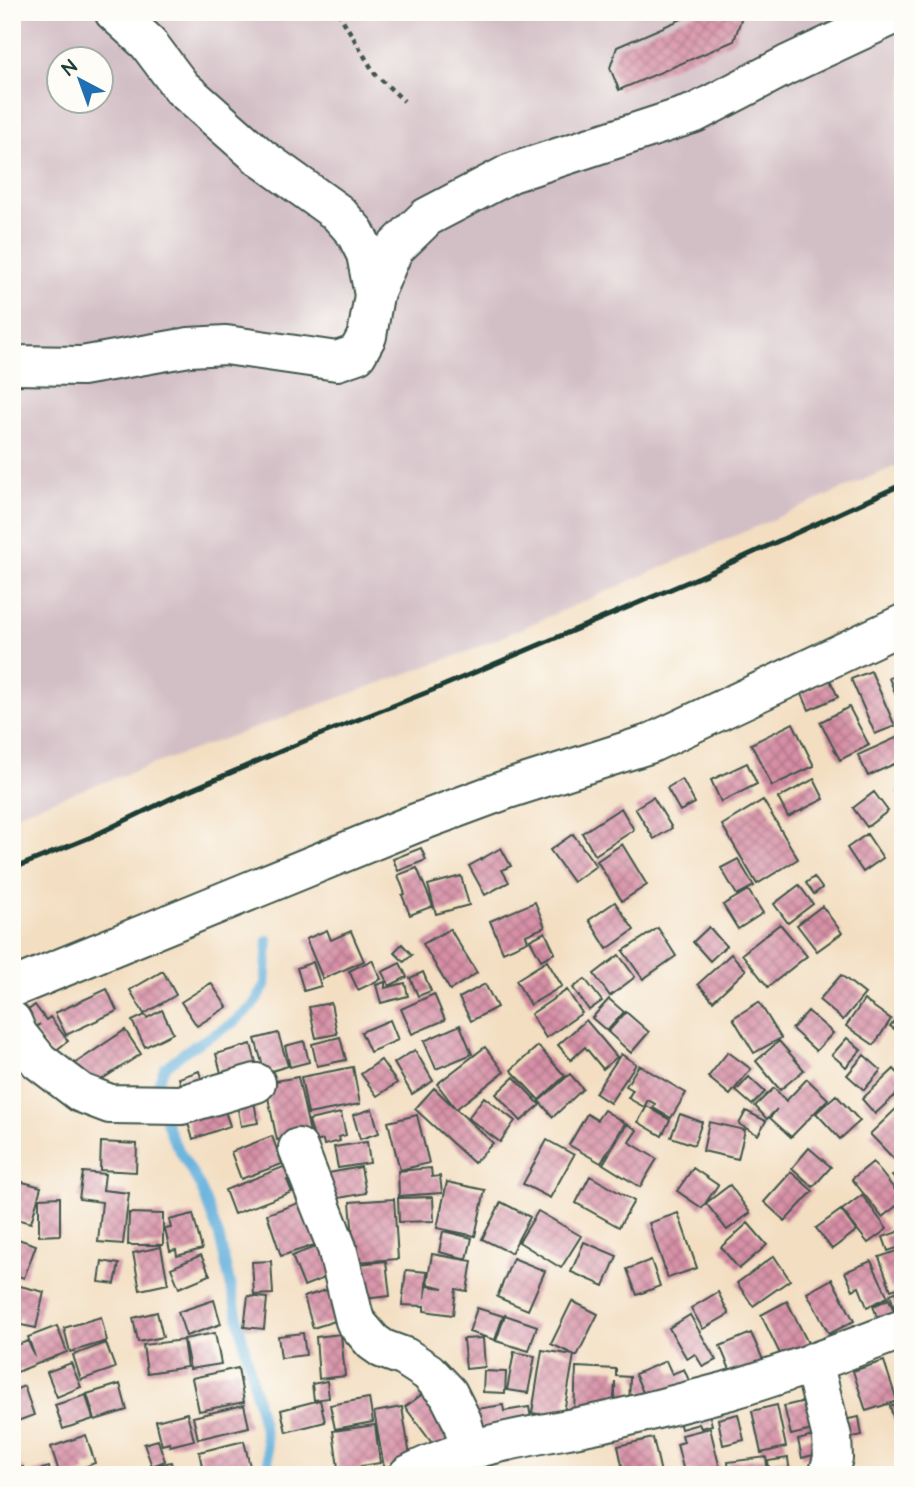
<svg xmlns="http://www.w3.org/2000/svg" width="915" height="1487" font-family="'Architects Daughter',sans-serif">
	<defs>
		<pattern id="building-cross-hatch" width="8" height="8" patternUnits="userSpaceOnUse" patternTransform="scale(1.75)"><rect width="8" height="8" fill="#d78fa6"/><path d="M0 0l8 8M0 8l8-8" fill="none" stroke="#ae7688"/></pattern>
	</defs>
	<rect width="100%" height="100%" fill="#fdfcf7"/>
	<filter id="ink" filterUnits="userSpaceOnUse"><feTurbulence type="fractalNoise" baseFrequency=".0143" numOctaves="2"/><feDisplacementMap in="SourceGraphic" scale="14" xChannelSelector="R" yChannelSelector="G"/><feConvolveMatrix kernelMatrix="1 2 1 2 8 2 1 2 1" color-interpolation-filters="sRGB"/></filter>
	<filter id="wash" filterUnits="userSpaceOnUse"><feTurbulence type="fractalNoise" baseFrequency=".00686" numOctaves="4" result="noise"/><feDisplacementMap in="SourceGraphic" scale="28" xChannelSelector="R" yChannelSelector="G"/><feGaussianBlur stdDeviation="1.57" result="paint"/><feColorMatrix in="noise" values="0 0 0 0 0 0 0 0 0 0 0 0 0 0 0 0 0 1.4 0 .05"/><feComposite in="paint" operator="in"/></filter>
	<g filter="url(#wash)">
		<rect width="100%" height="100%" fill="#f3dec1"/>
		<path fill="#d2bec5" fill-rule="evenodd" d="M12,12H903V463L469,651L12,815ZM60,60H102V102H60Z"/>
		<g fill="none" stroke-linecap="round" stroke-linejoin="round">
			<path stroke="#62afdb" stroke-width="10" d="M159,1098L157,1086L164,1068L187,1050L233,1023L252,1007L265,986L268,940
				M163,1113L172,1138L200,1186L219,1236L265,1434L270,1475"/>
		</g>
		<g id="blocks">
			<path fill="url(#building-cross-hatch)" d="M698,12H742L743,13L734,41L619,90L610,68L617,47Z
				M871,671L895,726L875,734L851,679Z
				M903,673V713L889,678Z
				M830,680L838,697L809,710L802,694Z
				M849,707L869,745L840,760L820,722Z
				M793,723L814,766L772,786L751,744Z
				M898,737L903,749V760L868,776L858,755Z
				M747,763L757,784L721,802L711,780Z
				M682,779L695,803L680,811L667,788Z
				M814,779L824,799L788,817L778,798Z
				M903,788V808L896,791Z
				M874,792L888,811L867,827L853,808Z
				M653,797L672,828L654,839L635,808Z
				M763,800L798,859L757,884L722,825Z
				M621,808L634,830L595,855L582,833Z
				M573,834L596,866L573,882L550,850Z
				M867,834L883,858L863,872L847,848Z
				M622,844L647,885L622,901L597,861Z
				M421,848L426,860L398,871L393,859Z
				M501,848L511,866L502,870L509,882L485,895L469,866Z
				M738,859L754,886L737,895L721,868Z
				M417,868L433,906L410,915L402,895L405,894L398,875Z
				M461,876L469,905L436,914L428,885Z
				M814,877L822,888L814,894L806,883Z
				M799,885L813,904L788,923L774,904Z
				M748,890L763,913L738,929L723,905Z
				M535,902L545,927L526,935L528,941L503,952L490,921Z
				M615,902L634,930L607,949L589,920Z
				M822,906L842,933L817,951L797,925Z
				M780,924L807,956L768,987L742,954Z
				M709,927L726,946L710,961L693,942Z
				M658,928L676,956L643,979L623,951Z
				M450,929L477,973L450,990L423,944Z
				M327,930L331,940L351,931L364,961L323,979L306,939Z
				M545,932L555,953L541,960L530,940Z
				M402,944L412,955L404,962L394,952Z
				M731,954L746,970L713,1001L698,984Z
				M619,955L635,977L610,996L594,974Z
				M372,960L381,979L358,990L349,971Z
				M547,961L562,986L530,1005L516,980Z
				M313,962L321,986L304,991L297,968Z
				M400,963L407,977L389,986L382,972Z
				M163,971L176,995L144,1014L130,990Z
				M423,972L431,991L418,996L410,978Z
				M841,975L865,994L843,1020L819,1000Z
				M585,979L602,1001L589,1010L573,988Z
				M385,982V988L405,983L408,996L381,1003L376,985Z
				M211,983L227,1007L197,1026L181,1002Z
				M485,984L497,1007L471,1021L459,998Z
				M107,989L117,1011L66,1035L55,1013Z
				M567,990L582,1013L546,1038L531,1014Z
				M434,994L445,1020L412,1034L401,1009Z
				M609,999L624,1012L607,1031L592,1018Z
				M864,1000L891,1019L874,1045L846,1026Z
				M759,1002L781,1038L754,1053L733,1018Z
				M331,1003L337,1034L316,1038L309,1007Z
				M35,1005L46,1020L50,1017L68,1041L51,1054L33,1030L40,1024L32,1029L22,1015Z
				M162,1010L173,1033L145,1047L132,1021L145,1015L147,1018Z
				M903,1010V1035L890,1026Z
				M808,1011L833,1033L816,1051L792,1029Z
				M626,1012L649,1032L631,1053L608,1032Z
				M390,1020L398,1040L370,1052L361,1032Z
				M586,1020L617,1057L603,1069L585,1047L571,1060L558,1045Z
				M460,1025L472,1054L436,1069L424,1041Z
				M125,1030L141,1054L87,1089L71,1066Z
				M278,1033L288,1066L265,1073L255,1039Z
				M340,1037L346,1060L317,1066L312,1044Z
				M847,1038L861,1050L846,1067L832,1055Z
				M304,1041L309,1062L290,1067L285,1046Z
				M779,1041L804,1070L780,1090L756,1061Z
				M251,1044L259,1074L224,1084L216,1054Z
				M538,1046L565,1076L539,1100L511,1070Z
				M485,1047L504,1072L456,1109L493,1143L474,1163L415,1109L434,1088L456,1109L437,1084Z
				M415,1050L433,1081L412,1094L394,1063Z
				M728,1052L751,1069L730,1095L708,1077Z
				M621,1054L636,1064L610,1103L595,1093Z
				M864,1055L881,1070L864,1090L847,1075Z
				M381,1060L397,1083L377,1096L361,1074Z
				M639,1065L686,1093L671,1118L653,1108L655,1104L648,1100L644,1107L628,1098L633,1090L626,1086Z
				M353,1067L360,1104L308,1114L301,1077Z
				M894,1069L903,1079V1088L875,1114L862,1099Z
				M199,1071L205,1090L185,1097L179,1078Z
				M570,1074L583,1089L553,1117L539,1101Z
				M298,1077L310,1133L277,1140L265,1083Z
				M514,1077L540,1105L521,1121L496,1094Z
				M749,1077L765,1092L752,1105L736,1091Z
				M807,1079L828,1099L791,1137L770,1118L777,1109L767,1119L755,1106L774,1088L786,1101Z
				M836,1095L860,1121L840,1139L816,1113Z
				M253,1096L258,1123L241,1126L236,1098Z
				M484,1097L515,1121L500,1142L468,1118Z
				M222,1102L230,1126L193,1139L185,1114Z
				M903,1102V1150L894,1159L870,1134Z
				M647,1106L670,1120L662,1136L638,1122Z
				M372,1109L379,1133L360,1139L353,1115Z
				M604,1110L625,1123L601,1163L569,1145L587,1114L597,1120Z
				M746,1111L766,1121L758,1135L739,1124Z
				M341,1113L346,1135L339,1137L340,1141L324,1145L323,1140L315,1142L309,1120Z
				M680,1114L702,1122L694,1145L671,1137Z
				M417,1115L429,1163L400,1170L388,1122Z
				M709,1122L745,1130L738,1159L703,1151Z
				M627,1124L637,1130L629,1142L657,1159L640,1187L603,1164Z
				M272,1136L282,1164L241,1179L231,1152Z
				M547,1140L574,1155L550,1198L523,1184Z
				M101,1142L137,1144L136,1172L100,1170Z
				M367,1142L370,1163L338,1168L334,1147Z
				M809,1148L831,1167L813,1187L792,1168Z
				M873,1162L903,1200V1201L882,1217L852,1179Z
				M291,1164L296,1177L287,1180L292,1192L234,1214L225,1190Z
				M903,1165V1187L892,1176Z
				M361,1167L366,1193L323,1201L318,1175Z
				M431,1168L432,1177L440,1176L442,1193L399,1196L398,1171Z
				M693,1168L718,1185L702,1208L677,1191Z
				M83,1172L105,1174L103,1190L129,1193L123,1244L98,1242L102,1202L79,1199Z
				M791,1172L813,1191L785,1221L764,1202Z
				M590,1176L634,1201L619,1227L576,1203Z
				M12,1179L41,1187L31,1223L12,1218Z
				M447,1182L485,1190L475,1236L437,1228Z
				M730,1185L750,1213L727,1230L706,1203Z
				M862,1195L887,1229L868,1243L842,1210Z
				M60,1197V1235L39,1236V1198Z
				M433,1197L434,1221L399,1222L398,1198Z
				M310,1199L324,1242L281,1256L267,1214Z
				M394,1199L398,1259L355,1262L350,1202Z
				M501,1202L530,1217L511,1253L482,1239Z
				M841,1210L856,1231L832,1249L816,1228Z
				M538,1211L581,1236L561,1268L519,1242Z
				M129,1213L163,1214V1245H128Z
				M678,1213L697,1268L668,1278L649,1223Z
				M193,1214L202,1249L177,1256L176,1250L170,1251L165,1229L171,1228L169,1220Z
				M748,1223L767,1245L739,1269L721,1247Z
				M903,1230V1246L888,1251L883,1237Z
				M443,1231L472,1238L467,1259L439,1252Z
				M12,1237L36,1245L24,1278L12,1274Z
				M330,1241L332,1275L304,1286L292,1256Z
				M584,1242L617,1256L604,1286L571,1272Z
				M161,1247L168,1284L140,1290L133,1253Z
				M903,1249V1286L891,1290L879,1257Z
				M432,1254L472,1261L467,1291L456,1289L453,1315L424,1311V1306L402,1305L406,1270L427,1272L425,1298L427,1286L444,1288L427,1284Z
				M201,1255L210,1275L179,1288L171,1268Z
				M774,1256L790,1280L753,1306L737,1283Z
				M513,1258L545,1271L528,1310L497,1297Z
				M651,1260L660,1286L637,1295L627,1269Z
				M102,1261L119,1264L115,1284L99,1282Z
				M271,1261L273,1294L254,1295L252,1262Z
				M386,1261L390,1296L363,1299L360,1264Z
				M871,1261L888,1297L867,1307L859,1287L853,1290L845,1272Z
				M832,1279L854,1321L829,1334L807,1293Z
				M12,1284L44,1292L36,1328L21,1325L22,1319L12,1317Z
				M339,1286L348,1317L313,1328L304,1297Z
				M903,1289V1311L896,1314L890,1294Z
				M718,1292L729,1314L703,1329L691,1308Z
				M248,1296L267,1298L264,1329L244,1327Z
				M889,1299L895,1314L879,1322L873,1306Z
				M214,1300L221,1324L186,1336L178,1312Z
				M572,1301L598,1314L577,1356L551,1344Z
				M787,1301L809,1345L782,1358L761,1315Z
				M477,1308L503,1316L495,1340L469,1332Z
				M157,1312L163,1337L138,1342L133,1318Z
				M505,1315L537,1326L529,1351L496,1341Z
				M690,1315L716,1360L703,1367L695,1354L687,1359L669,1328Z
				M101,1317L107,1341L70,1352L64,1328Z
				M57,1326L67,1352L12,1374V1347L28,1341L35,1357L28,1337Z
				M215,1333L221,1364L190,1369L184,1339Z
				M303,1333L306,1355L281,1358L278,1336Z
				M751,1333L765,1364L731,1372L720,1346Z
				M341,1334L345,1376L319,1379L316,1337Z
				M483,1338L485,1367L466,1369L463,1339Z
				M183,1340L187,1367L147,1373L143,1345Z
				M106,1343L115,1368L81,1380L73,1355Z
				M542,1350L574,1355L563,1418L532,1413Z
				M514,1352L535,1356L528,1393L507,1390Z
				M666,1361L672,1374L684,1369L690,1383L648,1404L635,1374Z
				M884,1361L897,1401L866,1411L853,1371Z
				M71,1363L81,1387L57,1397L47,1372Z
				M576,1367L616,1369V1376L630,1377L629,1411H615V1381L613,1414L574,1412Z
				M238,1368L244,1402L199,1411L192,1378Z
				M484,1371L506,1372L505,1393L483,1392Z
				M327,1381L329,1398L314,1400L312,1384Z
				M120,1384L127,1410L95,1420L87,1394Z
				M24,1386L34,1415L12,1423V1391Z
				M428,1390L461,1434L438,1451L405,1407Z
				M86,1395L93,1419L63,1429L55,1405Z
				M369,1398L373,1422L335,1429L330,1405Z
				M814,1399L821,1428L791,1435L784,1406Z
				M320,1400L325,1422L286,1432L281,1410Z
				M903,1402V1425L896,1427L890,1406Z
				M244,1405L249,1427L198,1439L193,1417Z
				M503,1405L504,1411L529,1407L533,1429L474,1438L470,1410Z
				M777,1405L786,1447L761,1453L752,1411Z
				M402,1407L411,1462L384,1467L374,1412Z
				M708,1409L712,1425L701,1428L699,1424L681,1429L678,1417Z
				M187,1413L194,1440L170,1446L169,1443L162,1445L156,1421Z
				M738,1414L744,1440L723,1445L718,1419Z
				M859,1417L862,1435L841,1440L838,1421Z
				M375,1425L380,1463L361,1466L362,1472L339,1475L333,1431Z
				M710,1428L720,1469L697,1475H692L691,1470L684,1472L677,1444L684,1442L682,1435Z
				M903,1428V1448H902L897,1430Z
				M820,1434L824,1452L802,1458L798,1440Z
				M86,1435L95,1463L84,1467L86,1472L78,1475H60L51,1447Z
				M653,1438L661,1473L652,1475H624L618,1446Z
				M158,1440L165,1461L152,1466L144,1444Z
				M244,1441L252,1475H204L199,1452Z
				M766,1457L768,1475H729L728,1462Z
				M788,1458L790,1474L770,1475L768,1461Z
				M171,1462L174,1475H153L151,1467Z
				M23,1467L25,1475H12V1470Z
				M49,1467L51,1475H33L32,1472Z"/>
		</g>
	</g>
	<g filter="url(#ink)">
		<use href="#blocks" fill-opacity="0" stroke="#3f5549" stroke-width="2"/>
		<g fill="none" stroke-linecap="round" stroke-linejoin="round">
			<g stroke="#3f5549" stroke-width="42">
				<path id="minor" d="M114,12L148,43L181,87L260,157L338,213L355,232L366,254L374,295
					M12,365L82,366L189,347L226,345L337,361L357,354L367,336L374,295L394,249L427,217L511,173L695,113L787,65L900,12
					M12,988L416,823L505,790L649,744L903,624
					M12,1021L18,1035L39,1061L81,1093L110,1104L181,1105L256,1083
					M298,1148L337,1248L355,1321L373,1342L383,1349L405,1357L428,1372L448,1393L462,1421L470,1450
					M813,1362L832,1437L833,1458L828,1475
					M408,1475C468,1442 546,1435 613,1420C651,1411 689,1401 727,1391C786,1374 845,1351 903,1329"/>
			</g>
			<path stroke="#3f5549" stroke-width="4.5" stroke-dasharray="5 5" stroke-linecap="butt" d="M338,12L375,74L404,101"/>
			<use href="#minor" stroke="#fff" stroke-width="38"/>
			<path stroke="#1f3d34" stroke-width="5" d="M12,869L91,837L174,797L314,737L433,690L704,575L903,484"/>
		</g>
	</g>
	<rect width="915" height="1487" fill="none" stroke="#fdfcf7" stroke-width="42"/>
	<g transform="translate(80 80) rotate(319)"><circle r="33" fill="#fdfcf7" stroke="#a4b0a9" stroke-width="2"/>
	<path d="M0-5L12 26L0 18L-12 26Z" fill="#1f6fb2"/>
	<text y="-10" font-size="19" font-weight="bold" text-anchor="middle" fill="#1f3d34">N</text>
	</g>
</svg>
